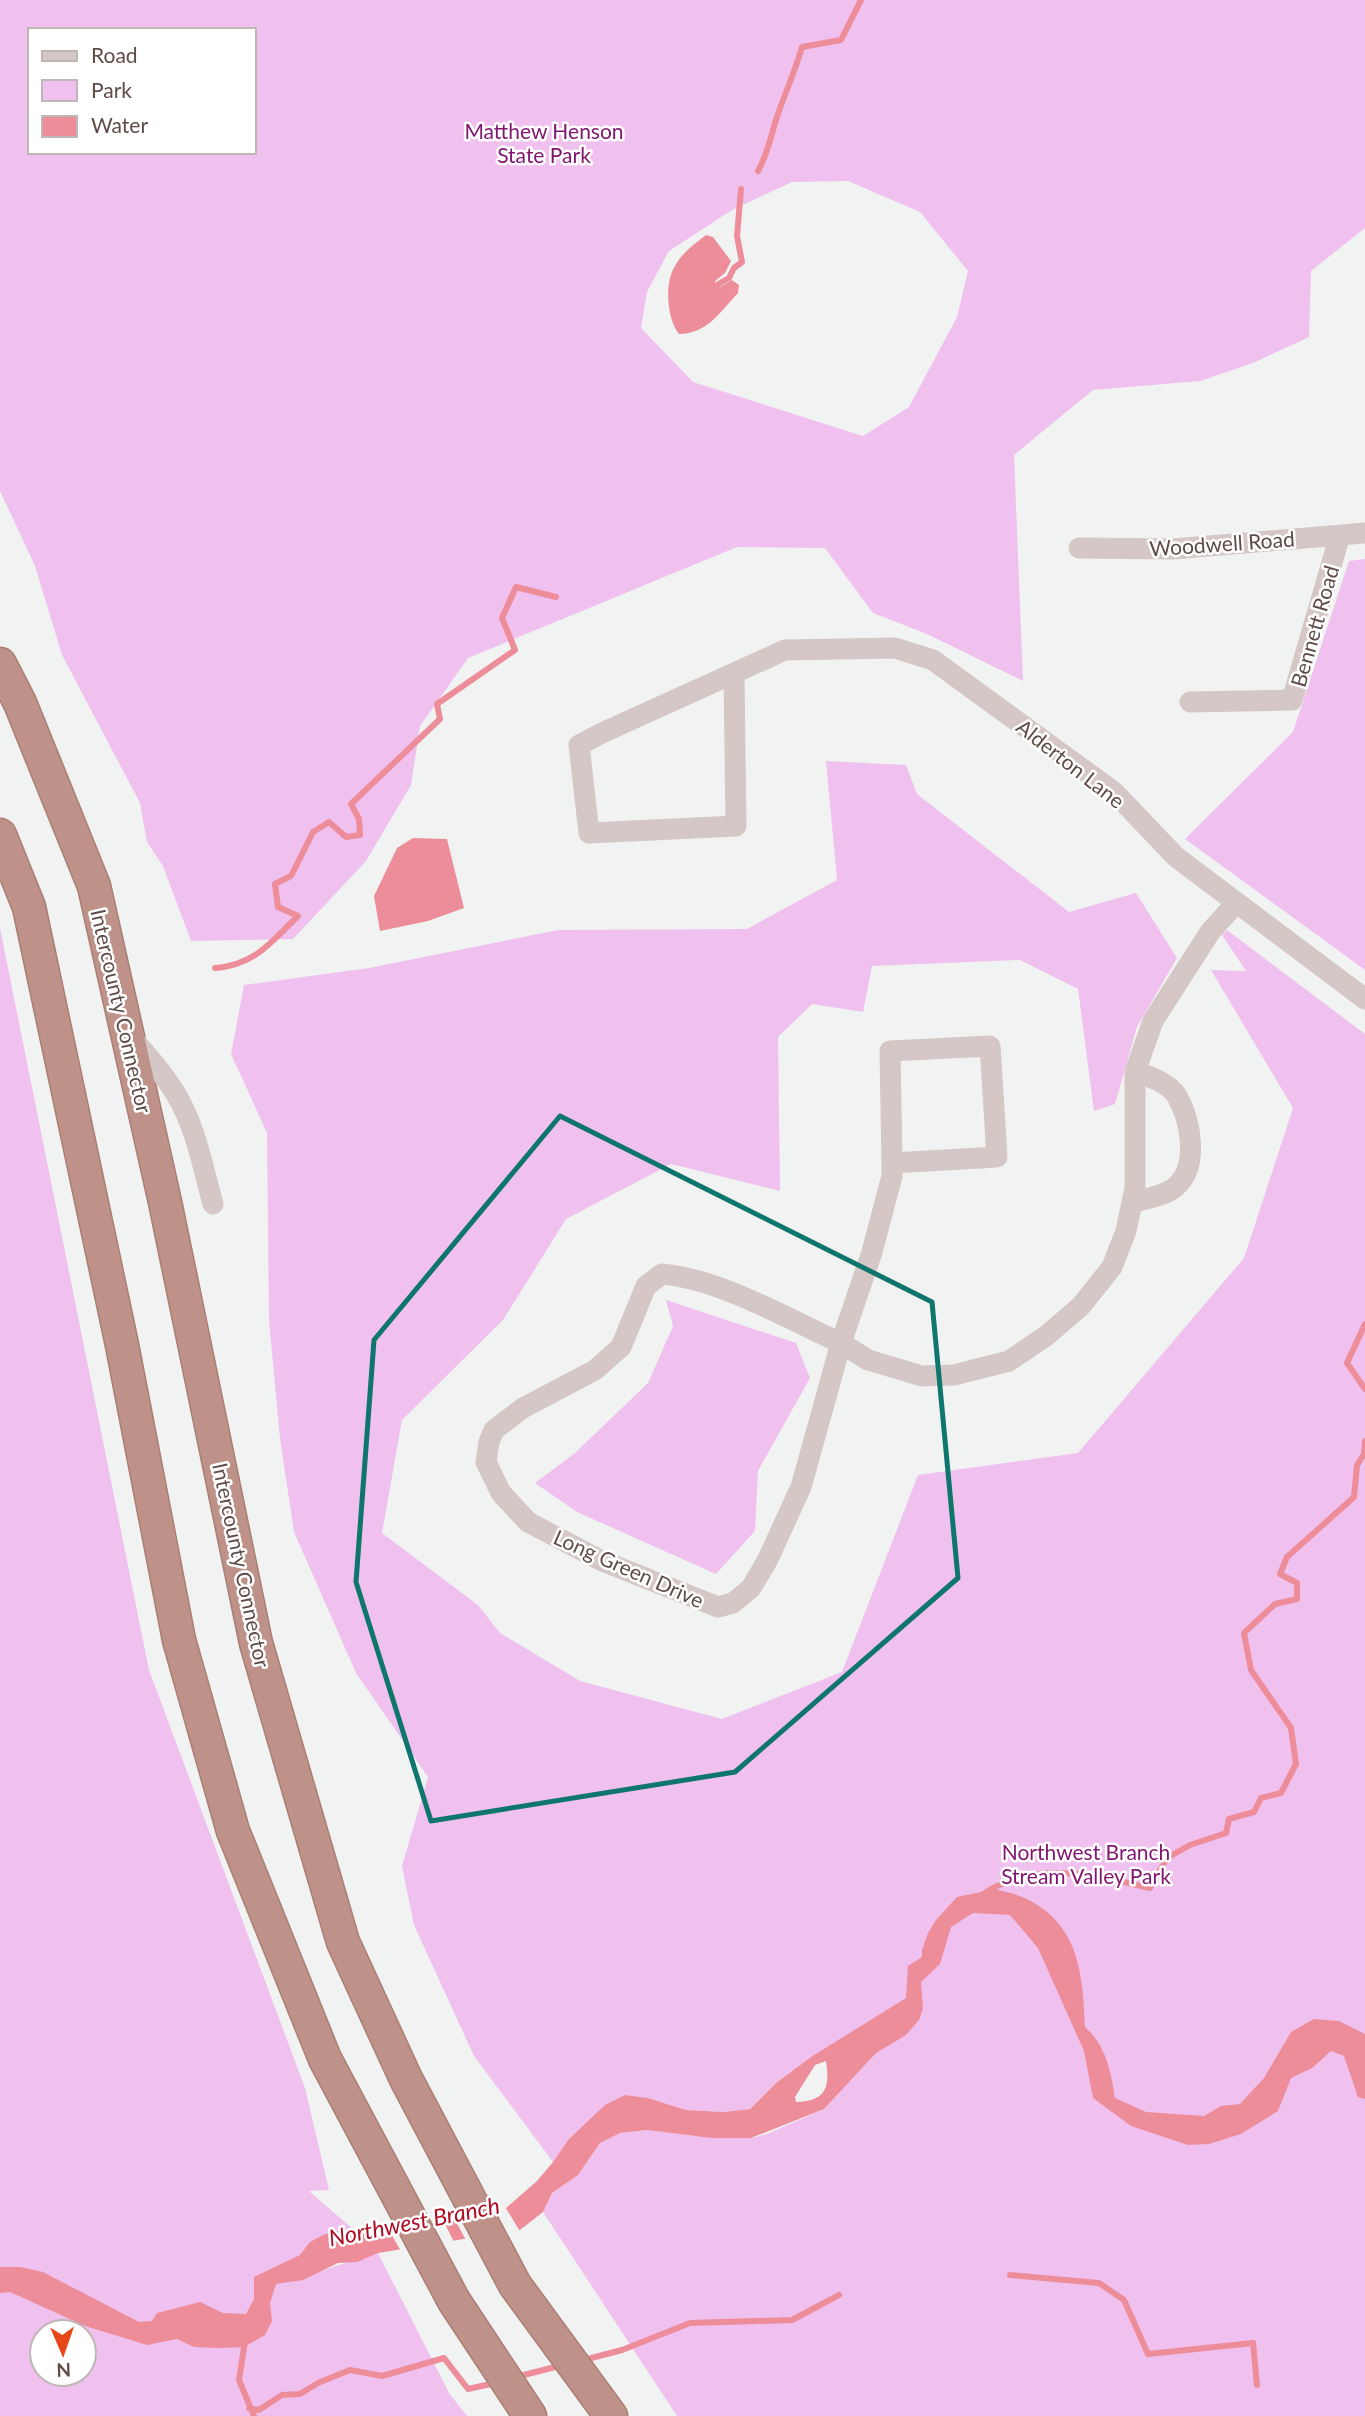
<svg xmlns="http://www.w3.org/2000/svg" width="1365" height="2416" font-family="Lato,sans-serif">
	<rect width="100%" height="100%" fill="#f1f3f2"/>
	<path fill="#f0c0ee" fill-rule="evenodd" d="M0,0H1365V228L1311,271L1309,337L1253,363L1200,381L1093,390L1014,455L1023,681L927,634L873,613L825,548L737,547L468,658L420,726L411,785L366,861L293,939L191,941L163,866L147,842L140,803L62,655L35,566L0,491ZM30,30H254V152H30ZM848,181L920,212L968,271L957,317L909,407L863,436L693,382L641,328L647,292L669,251L732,210L792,182Z
		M1365,559V970L1185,839L1293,732L1349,561Z
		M826,761L906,765L917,794L1069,912L1136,893L1177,958L1137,1027L1115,1104L1094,1111L1078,989L1020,960L872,966L863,1012L812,1004L778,1037L780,1191L671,1164L566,1219L503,1320L402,1420L382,1533L478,1605L500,1633L580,1681L722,1719L842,1672L918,1475L1078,1453L1244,1258L1293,1108L1211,970L1246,971L1222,935L1227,930L1365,1034V2416H677L543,2212L552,2193L578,2175L600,2143L620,2133L647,2130L711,2138H751L767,2134L824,2109L871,2058L811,2057L776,2083L750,2109L724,2112L686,2110L648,2098L625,2095L568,2140L553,2162L474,2056L414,1925L402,1866L428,1777L356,1673L294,1532L280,1439L269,1320L267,1133L231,1054L244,985L369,968L558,930L747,929L837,880Z
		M0,928L149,1670L305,2088L329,2190L309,2191L354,2230H342L322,2271C340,2263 359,2261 378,2253L449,2393L467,2416H0ZM42,2332H84V2374H42Z
		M666,1300L796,1343L810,1378L758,1471L755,1531L716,1574L577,1512L535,1483L575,1453L648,1383L673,1326Z"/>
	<path fill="#ed8d9a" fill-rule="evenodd" d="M706,235L713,237L731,261L725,273L715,281V286L720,287L732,280L739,285L738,293C720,312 707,334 679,334C667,319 664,283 675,266C682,253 694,244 706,235Z
		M413,838L447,839L464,908L428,921L380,931L374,896L397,848Z
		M995,1889C1005,1892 1017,1894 1027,1899C1079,1925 1083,1974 1085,2027C1106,2045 1111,2072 1115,2098L1146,2112L1204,2116L1221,2106L1240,2104L1264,2078L1291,2032L1314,2019L1339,2021L1365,2034V2099L1358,2097L1344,2056L1331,2051L1312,2068L1291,2078L1278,2111L1241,2134L1209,2144L1188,2145L1131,2126L1093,2098L1084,2051L1038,1948L1010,1915L973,1913L951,1927L940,1964L921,1982L923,2008L919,2020L906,2035L876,2053L824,2109L751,2138H711L647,2130L620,2133L600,2143L578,2175L552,2193L543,2212L520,2230L378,2253L357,2262L338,2263L303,2280L276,2284L270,2303L272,2321L265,2335L244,2347L219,2348L194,2347L177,2339L147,2345L85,2326L10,2292L0,2293V2267H20L43,2272L139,2322L152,2321L157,2313L200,2302L223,2313L246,2314L254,2299V2277L300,2255L310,2242L323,2235L342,2230L377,2236L506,2208L537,2181L553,2162L568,2140L605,2105L625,2095L648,2098L686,2110L724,2112L750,2109L776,2083L811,2057L906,1998L908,1966L922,1957V1950L928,1933L936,1920L957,1897ZM826,2061C830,2088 826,2101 796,2102L795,2097L815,2065Z"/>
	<path fill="#f1f3f2" d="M504,2205L521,2233L467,2242L453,2216Z
		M442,2218L455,2244L402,2253L389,2230Z"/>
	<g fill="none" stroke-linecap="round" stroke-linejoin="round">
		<path stroke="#ed8d9a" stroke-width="6" d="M758,171C768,153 770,139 776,120C784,95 795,72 802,47L841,40L861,0
			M715,286L729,278L734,268L742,262L737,236L741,189
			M215,968C255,965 271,942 298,916L278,907L275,884L291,876L313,832L329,822L346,837L360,835L359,819L351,804L440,719L437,704L515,650L502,618L516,587L556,597
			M1365,1324L1347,1363L1365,1389
			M980,1897C987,1890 995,1887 1004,1883C1050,1863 1102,1877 1150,1888L1167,1858L1190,1845L1226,1833L1229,1819L1254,1812L1261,1798L1281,1793L1296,1764L1291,1728L1251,1670L1244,1633L1275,1604L1297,1599V1583L1280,1574L1287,1557L1354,1497L1357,1465L1364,1454L1365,1441
			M1010,2275L1099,2283L1124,2300L1148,2354L1253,2343L1257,2385
			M245,2341L239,2380L254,2416
			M580,2361L622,2350L690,2323L792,2320L839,2295
			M516,2377L563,2365
			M249,2408L259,2410L282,2395L300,2394L318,2383L350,2370L382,2376L444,2358L468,2389L495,2383"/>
		<g stroke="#ab7e74" stroke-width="35">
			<path id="highway" d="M0,664L20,703L94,886L165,1202L256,1643L343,1942L406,2079L515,2285L611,2416
				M0,835L29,907L122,1345L179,1640L233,1831L325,2059L454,2301L530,2416"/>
		</g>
		<path stroke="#d5c7c5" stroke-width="21" d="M1079,548L1173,549L1365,533
			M734,673L736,826L589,833L579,745L604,732L785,650L895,648L933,660L1114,792L1176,857L1365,999
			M1190,702L1292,700L1340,535
			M130,1036C147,1055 164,1074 177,1096C196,1128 203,1168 213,1204
			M892,1163L997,1157L990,1046L890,1051L892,1163V1176L872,1252L841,1343L868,1360L922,1376L954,1375L1009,1361L1046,1336L1081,1306L1112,1267L1126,1231L1135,1188V1072L1153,1021L1210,932L1236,903
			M1132,1203C1144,1199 1164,1196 1174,1188C1200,1168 1191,1121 1177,1096C1170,1084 1148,1075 1135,1072
			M662,1274C720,1279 788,1319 841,1343L801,1487L767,1561L751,1588L733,1603L718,1607L600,1560L528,1522L501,1493L486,1462L489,1442L494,1430L523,1408L595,1370L621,1347L646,1286Z"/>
		<use href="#highway" stroke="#bf9289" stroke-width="32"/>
	</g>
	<path fill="none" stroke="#0f766e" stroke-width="5" stroke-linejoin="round" d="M560,1116L932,1302L958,1578L735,1772L431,1821L356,1582L374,1340Z"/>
	<g text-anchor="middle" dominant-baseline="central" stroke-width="5" stroke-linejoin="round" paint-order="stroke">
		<g font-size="21" fill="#821771" stroke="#fff">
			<text x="544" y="130">Matthew Henson<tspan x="544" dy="24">State Park</tspan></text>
			<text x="1086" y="1851">Northwest Branch<tspan x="1086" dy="24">Stream Valley Park</tspan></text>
		</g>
		<g font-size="21" fill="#5f4b48" stroke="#fff">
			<text transform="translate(1222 543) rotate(-4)">Woodwell Road</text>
			<text transform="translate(1314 626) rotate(-74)">Bennett Road</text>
			<text transform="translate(1071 763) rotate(38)">Alderton Lane</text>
			<text transform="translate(122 1011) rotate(77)">Intercounty Connector</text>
			<text transform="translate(242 1565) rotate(78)">Intercounty Connector</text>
			<text transform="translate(629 1568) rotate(24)">Long Green Drive</text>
		</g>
		<g font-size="23" font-style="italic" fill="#af0b21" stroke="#fff">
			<text transform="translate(414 2221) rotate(-11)">Northwest Branch</text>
		</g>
	</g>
	<rect x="28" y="28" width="228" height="126" fill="#ffffff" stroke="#bfb7b6" stroke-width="2"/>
	<rect x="42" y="51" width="35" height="10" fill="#d5c7c5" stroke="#bfb7b6" stroke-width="2"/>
	<text x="91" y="63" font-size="21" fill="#5f4b48">Road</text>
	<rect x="42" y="80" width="35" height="21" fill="#f0c0ee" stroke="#bfb7b6" stroke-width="2"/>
	<text x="91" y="98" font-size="21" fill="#5f4b48">Park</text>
	<rect x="42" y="116" width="35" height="21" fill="#ed8d9a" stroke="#bfb7b6" stroke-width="2"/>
	<text x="91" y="133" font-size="21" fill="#5f4b48">Water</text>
	<g transform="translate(63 2353) rotate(178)"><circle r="33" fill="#ffffff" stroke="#bfb7b6" stroke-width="2"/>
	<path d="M0-5L12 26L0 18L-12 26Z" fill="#e64618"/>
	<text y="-10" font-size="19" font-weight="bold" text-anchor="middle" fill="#5f4b48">N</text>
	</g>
</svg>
